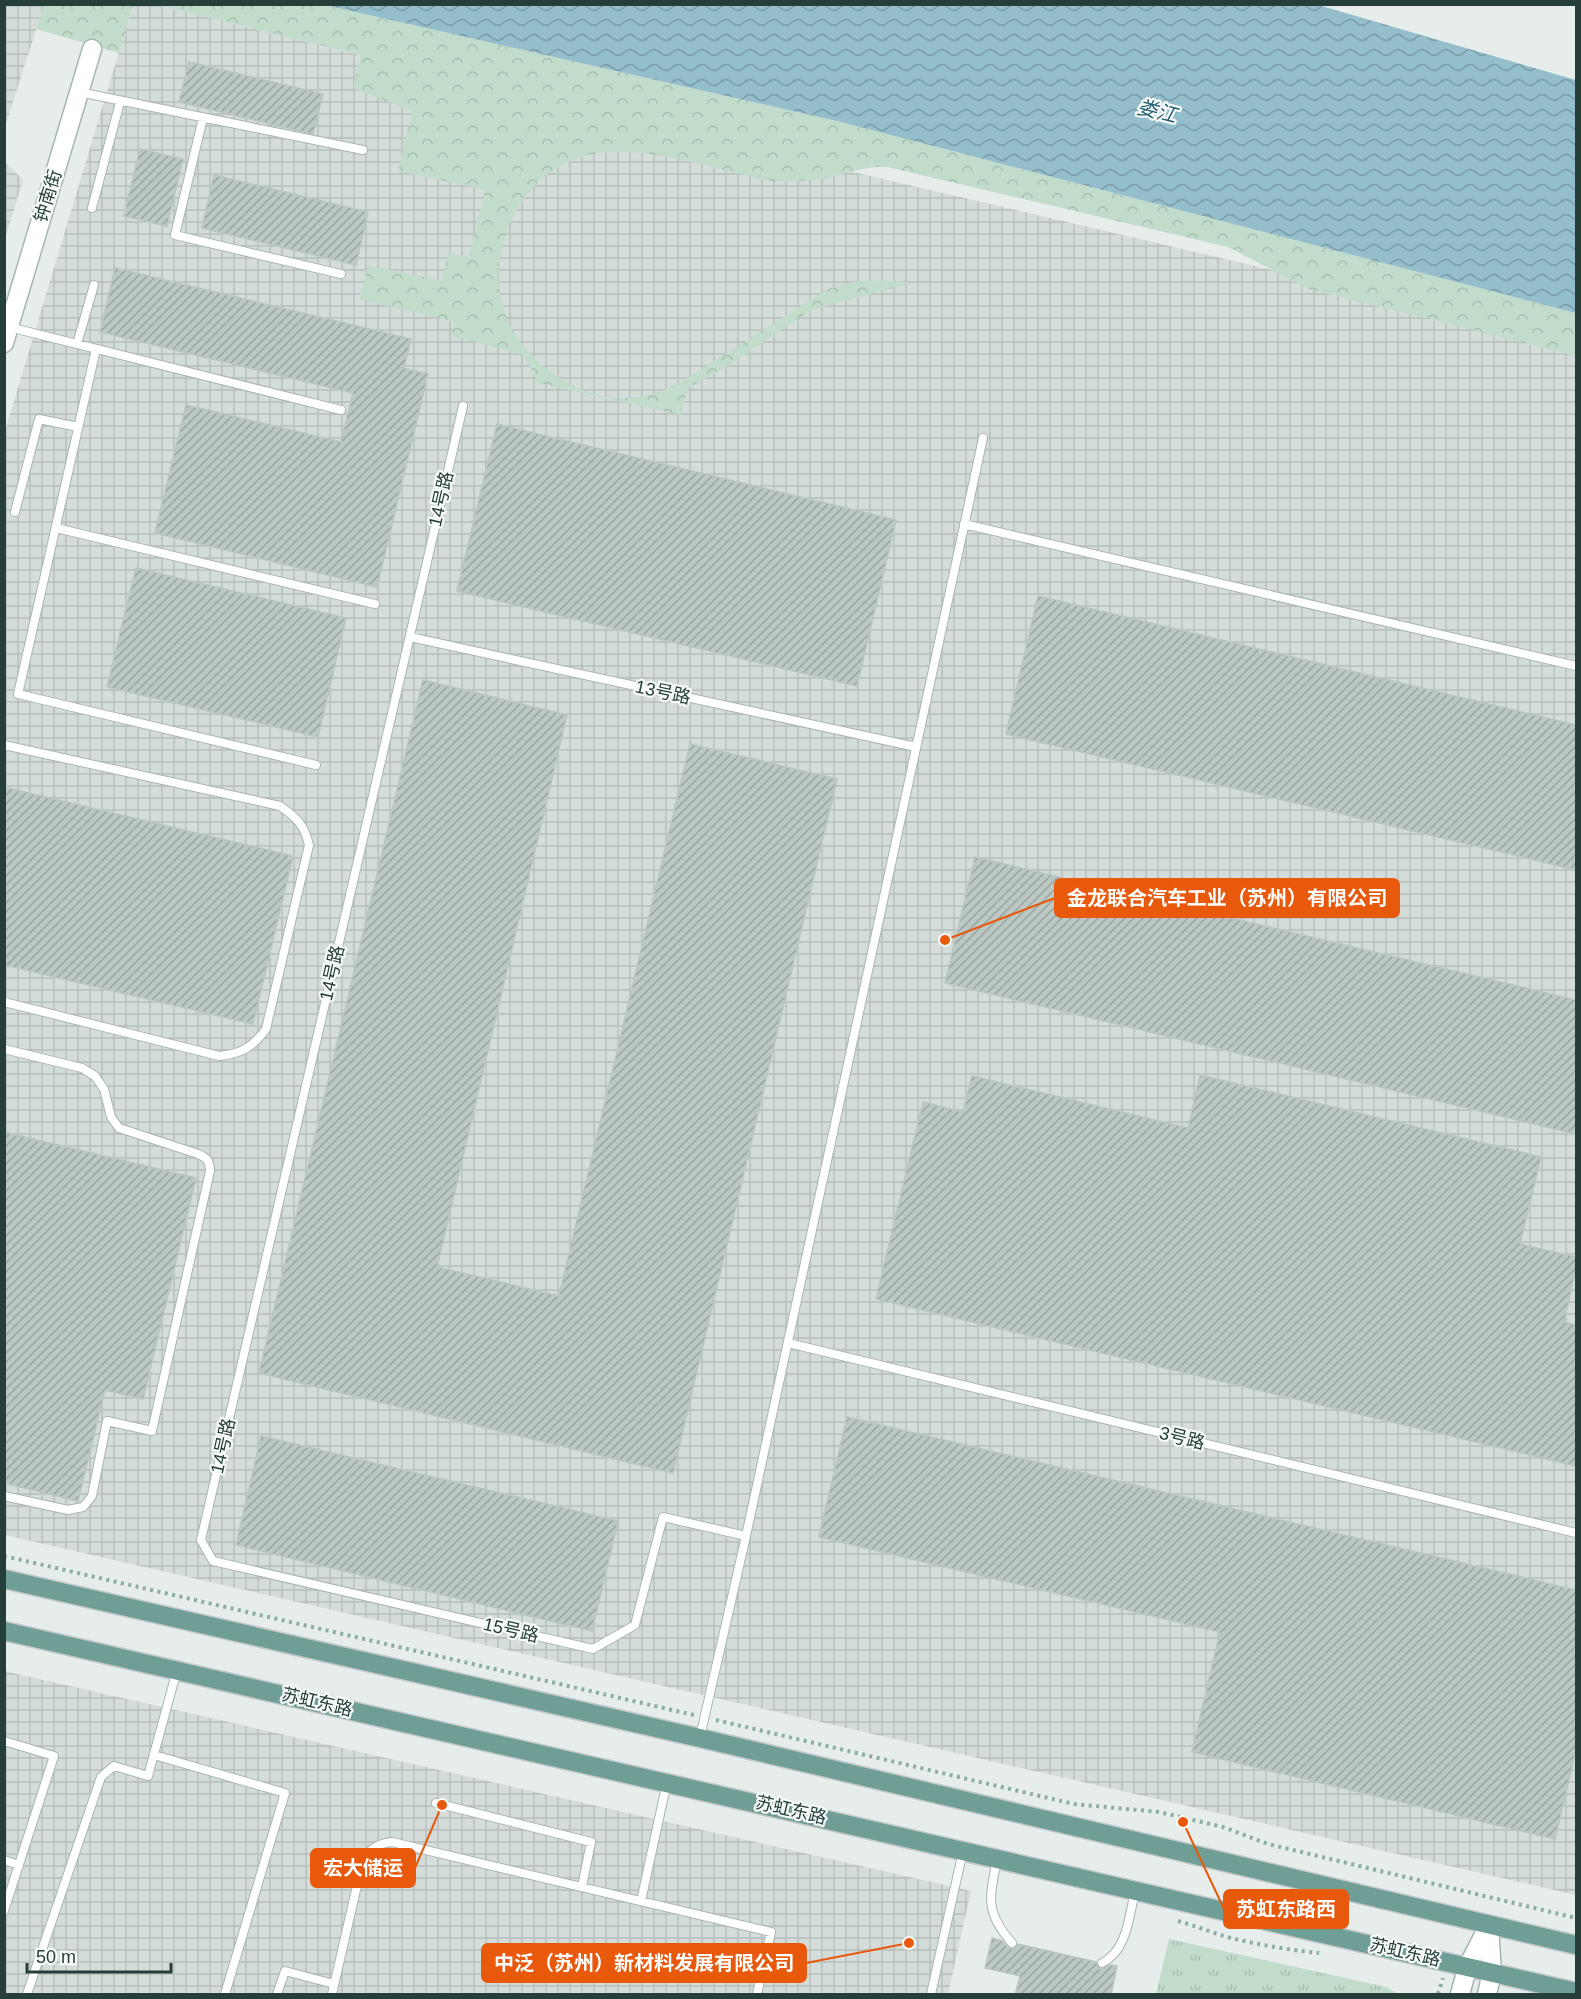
<svg xmlns="http://www.w3.org/2000/svg" width="1581" height="1999" font-family="Helvetica,'Noto Sans SC',sans-serif">
	<defs>
		<pattern id="industrial-grid" width="8" height="8" patternUnits="userSpaceOnUse" patternTransform="scale(1.5)"><rect width="8" height="8" fill="#d4ddda"/><path d="M0 4h8M4 0v8" fill="none" stroke="#b6bfbc"/></pattern>
		<pattern id="grass-tufts" width="24" height="20" patternUnits="userSpaceOnUse" patternTransform="scale(1.5)"><rect width="24" height="20" fill="#c1dccb"/><path d="M3 7l-1-3M5 7V3M7 7l1-3M15 17l-1-3M17 17v-4M19 17l1-3" fill="none" stroke="#a6beaf"/></pattern>
		<pattern id="forest-crowns" width="20" height="18" patternUnits="userSpaceOnUse" patternTransform="scale(1.5)"><rect width="20" height="18" fill="#c1dccb"/><path d="M2 6a3 3 0 1 1 6 0M12 15a3 3 0 1 1 6 0" fill="none" stroke="#a6beaf"/></pattern>
		<pattern id="water-waves" width="16" height="10" patternUnits="userSpaceOnUse" patternTransform="scale(1.5)"><rect width="16" height="10" fill="#94becc"/><path d="M0 5q4-4 8 0t8 0" fill="none" stroke="#799ca7"/></pattern>
		<pattern id="building-hatch" width="6" height="6" patternUnits="userSpaceOnUse" patternTransform="scale(1.5)"><rect width="6" height="6" fill="#bbc8c4"/><path d="M-1 1l2-2M0 6l6-6M5 7l2-2" fill="none" stroke="#98a4a0"/></pattern>
	</defs>
	<rect width="100%" height="100%" fill="#e6edeb"/>
	<path fill="url(#industrial-grid)" d="M5,5H44L5,127Z
		M133,5H158L507,91L1576,341V1895L5,1535V431Z
		M5,162L23,180L5,239Z
		M4,1671L971,1891L948,1994H5Z"/>
	<path fill="url(#grass-tufts)" d="M1169,1939L1386,1987L1398,1994H1156Z"/>
	<path fill="url(#forest-crowns)" d="M44,5H133L119,53L36,29Z
		M158,5H325L837,121L1576,313V356L1309,289L1228,247L887,167C866,165 846,175 826,178C809,181 788,182 771,181C761,180 750,176 740,174C696,164 634,143 589,155C545,166 517,197 504,240C499,257 496,276 500,293C502,303 505,315 509,324C533,369 586,405 639,397C672,392 699,370 727,353C760,332 793,311 826,290C855,278 880,279 911,283L811,310L729,365L688,388L681,415L538,383L524,355L452,336L454,322L359,299L368,265L442,281L448,253L469,257L485,190L398,171L412,111L353,88L361,55Z"/>
	<path fill="url(#water-waves)" d="M325,5H1318L1576,80V313L837,121Z"/>
	<path fill="url(#building-hatch)" stroke="#b9c6c2" stroke-width="1.5" d="M189,62L323,94L313,134L179,102Z
		M140,149L183,159L167,226L124,216Z
		M214,175L368,212L356,265L202,228Z
		M115,268L411,339L404,368L428,374L377,587L155,533L186,405L341,442L353,393L100,332Z
		M497,424L896,520L857,686L457,591Z
		M136,568L346,618L318,737L107,687Z
		M1038,596L1576,725V870L1006,734Z
		M423,680L567,715L437,1267L559,1296L690,744L837,779L673,1473L259,1373Z
		M4,787L293,856L253,1024L4,965Z
		M975,857L1576,1000V1134L945,983Z
		M1200,1075L1541,1157L1520,1244L1576,1257V1268L1564,1322L1576,1325V1466L876,1299L923,1102L963,1112L972,1076L1188,1128Z
		M4,1132L196,1178L143,1399L105,1390L78,1501L4,1483Z
		M847,1417L1576,1590V1750L1555,1839L1192,1752L1220,1632L819,1537Z
		M261,1436L618,1521L592,1631L236,1545Z
		M992,1938L1002,1941L1010,1949L1015,1948L1018,1944L1096,1962L1100,1969L1110,1965L1117,1966L1111,1995H1015L1020,1976L985,1968Z"/>
	<g fill="none" stroke-linecap="round" stroke-linejoin="round">
		<g stroke="#a9b5b2" stroke-width="10">
			<path id="service" d="M79,92L363,150
				M203,118L175,235L341,274
				M92,208L120,102
				M9,327L341,410
				M77,344L94,285
				M96,349L18,694L316,765
				M463,406L201,1540L213,1561L593,1649L635,1625L663,1517L746,1536
				M15,512L39,419L78,427
				M964,524L1576,666
				M56,528L375,604
				M410,637L916,747
				M4,745L280,806C297,818 304,824 309,845L266,1029C253,1047 241,1054 219,1056L4,1002
				M4,1049L82,1068L95,1076L104,1089L111,1117L119,1128L198,1154C207,1158 210,1161 210,1171L152,1431L107,1421L92,1496L83,1507L68,1510L4,1496
				M788,1343L1576,1533
				M700,1737L746,1536L983,438
				M4,1741L54,1756L4,1911
				M154,1755L285,1793L225,1994
				M436,1803L591,1842L582,1887
				M997,1859C990,1897 984,1911 1012,1943
				M4,1860L19,1865
				M641,1901L667,1782
				M1102,1963C1127,1951 1129,1917 1135,1891
				M27,1994L101,1777L114,1766L148,1776L177,1670
				M277,1994L285,1971L334,1984
				M332,1994L362,1864C369,1849 376,1844 392,1842L771,1932L757,1994
				M931,1994L963,1851"/>
		</g>
		<g stroke="#a9b5b2" stroke-width="21">
			<path id="tertiary" d="M4,343L92,49"/>
		</g>
		<g stroke="#a2b5b0" stroke-width="21">
			<path id="secondary" d="M1460,1994L1468,1966L1489,1925
				M1487,1994L1492,1973L1489,1927"/>
		</g>
		<g stroke="#c2c9c8" stroke-width="21">
			<path id="primary" d="M4,1579L700,1738L1576,1945
				M4,1631L1576,1992"/>
		</g>
		<path stroke="#8aaea6" stroke-width="4" stroke-dasharray="3 4.5" stroke-linecap="butt" d="M4,1556L694,1715
			M716,1720L1074,1804L1159,1812L1223,1827L1268,1844L1576,1918
			M1178,1921C1196,1926 1213,1933 1231,1938C1260,1945 1290,1950 1319,1953
			M1438,1994L1443,1978"/>
		<use href="#service" stroke="#fff" stroke-width="8"/>
		<use href="#tertiary" stroke="#fff" stroke-width="18"/>
		<use href="#secondary" stroke="#fff" stroke-width="18"/>
		<use href="#primary" stroke="#6f9e96" stroke-width="18"/>
	</g>
	<g text-anchor="middle" dominant-baseline="central" stroke-width="4.5" stroke-linejoin="round" paint-order="stroke">
		<g font-size="18" fill="#263e3a" stroke="#f6faf8">
			<text transform="translate(48 196) rotate(-73)">钟南街</text>
			<text transform="translate(441 499) rotate(-77)">14号路</text>
			<text transform="translate(663 692) rotate(12)">13号路</text>
			<text transform="translate(332 973) rotate(-77)">14号路</text>
			<text transform="translate(1182 1438) rotate(14)">3号路</text>
			<text transform="translate(223 1446) rotate(-77)">14号路</text>
			<text transform="translate(511 1630) rotate(13)">15号路</text>
			<text transform="translate(317 1702) rotate(13)">苏虹东路</text>
			<text transform="translate(791 1810) rotate(13)">苏虹东路</text>
			<text transform="translate(1405 1952) rotate(13)">苏虹东路</text>
		</g>
		<g font-size="20" font-style="italic" fill="#266074" stroke="#f6faf8">
			<text transform="translate(1157 111) rotate(14)">娄江</text>
		</g>
	</g>
	<path fill="none" stroke="#e8590c" stroke-width="2" d="M945 940L1055 898M442 1805L415 1868M1183 1822L1224 1909M909 1943L806 1963"/>
	<g fill="#e8590c" stroke="#f6faf8" stroke-width="2">
		<circle cx="945" cy="940" r="6"/>
		<circle cx="442" cy="1805" r="6"/>
		<circle cx="1183" cy="1822" r="6"/>
		<circle cx="909" cy="1943" r="6"/>
	</g>
	<g fill="#e8590c" stroke="#e8590c" stroke-width="2">
		<rect x="1055" y="879" width="344" height="38" rx="6"/>
		<rect x="311" y="1849" width="104" height="38" rx="6"/>
		<rect x="1224" y="1890" width="124" height="38" rx="6"/>
		<rect x="482" y="1944" width="324" height="38" rx="6"/>
	</g>
	<g font-size="20" text-anchor="middle" font-weight="bold" fill="#fff">
		<text x="1227" y="905">金龙联合汽车工业（苏州）有限公司</text>
		<text x="363" y="1875">宏大储运</text>
		<text x="1286" y="1916">苏虹东路西</text>
		<text x="644" y="1970">中泛（苏州）新材料发展有限公司</text>
	</g>
	<rect width="1581" height="1999" fill="none" stroke="#263e3a" stroke-width="12"/>
	<path d="M27 1963v9h144v-9" fill="none" stroke="#263e3a" stroke-width="3"/>
	<text x="36" y="1963" font-size="18" fill="#263e3a" stroke="#f6faf8" stroke-width="4.5" paint-order="stroke">50 m</text>
</svg>
